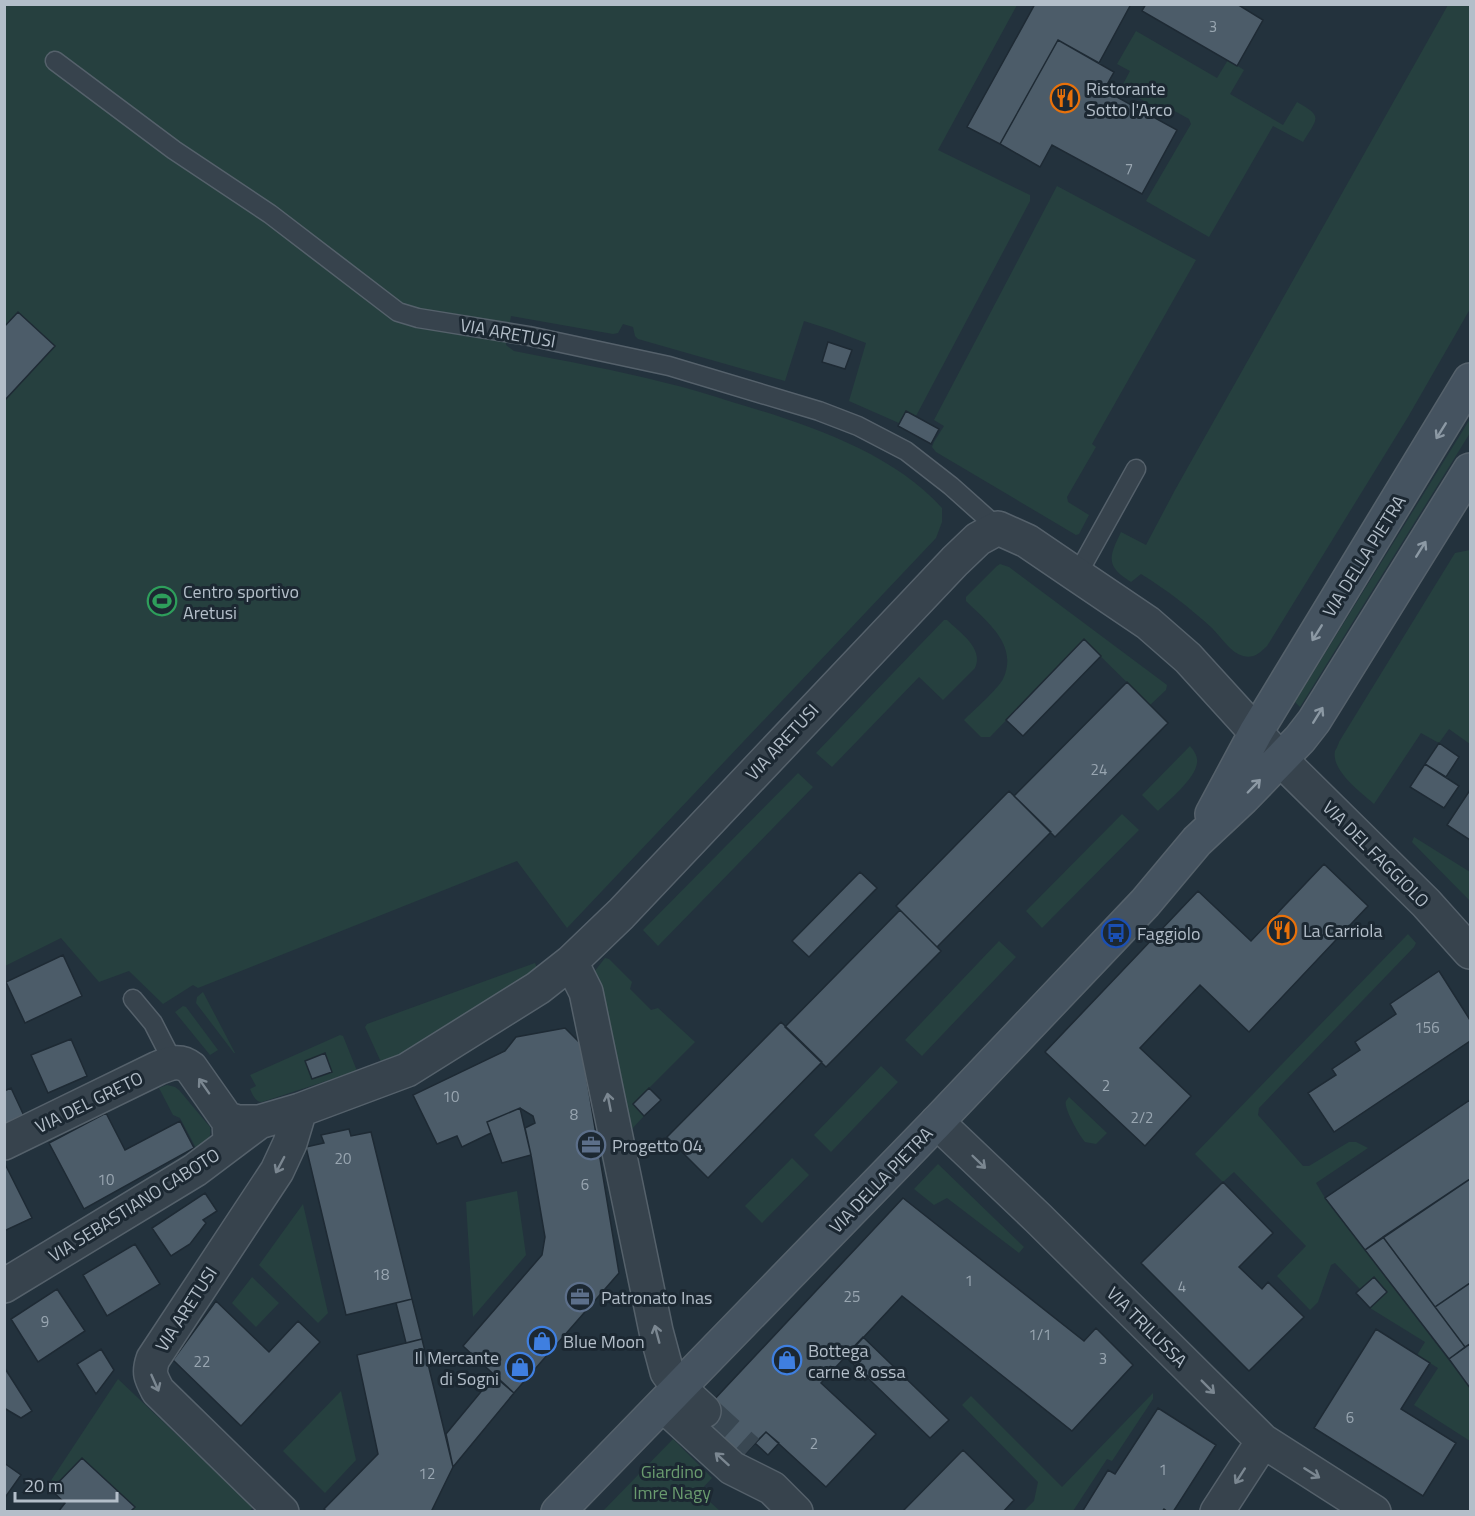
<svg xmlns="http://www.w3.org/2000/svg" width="1475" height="1516" font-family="'Titillium Web',sans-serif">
	<rect width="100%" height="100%" fill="#23323d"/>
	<path fill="#26403f" d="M4,5H1017L938,150L1030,195V201L916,416L906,411L899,423L849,401L866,343L832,330L804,321L785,381L638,339L635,336L633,327L623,324L618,333L613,334L511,316L506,345L514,351C565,361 616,370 666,383C688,388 710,395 732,402C803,423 891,451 942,508V522L936,538L567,928L517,861L198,988L193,985L163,1004L129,971L99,982L61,938L5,966Z
		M1448,5H1470V309L1408,417L1267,646C1260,653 1253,659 1243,656C1231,653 1221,637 1212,628C1190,608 1167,590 1141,574L1131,582C1105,566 1109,557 1121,532L1146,545L1175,490Z
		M1136,31L1217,78L1228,60L1244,70L1230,94L1283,125L1297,102C1324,117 1317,118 1303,142L1273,126L1209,237L1146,201L1191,124L1189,119L1162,104L1157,108L1121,88L1130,71L1117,64Z
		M1057,186L1196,260L1092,444L1096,447L1067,497L1068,502L1089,515L1079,534L1076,535L936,452L932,447L934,442L944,426L934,420Z
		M1470,419V433L1300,707L1295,702Z
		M1470,550V744L1449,729L1439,743L1421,733L1374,804C1361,792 1331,771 1335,751C1336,750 1339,743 1339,742L1455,553Z
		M1000,564L1009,567L1167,685L1166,690L1150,705L1084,640L990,737H981L964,720C973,711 998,689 1003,679C1019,645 987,622 966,601V597L997,566Z
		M944,620H947C960,633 984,648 975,668L943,700L919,677L832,767L816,753Z
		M1190,746C1194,751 1198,756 1197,763C1195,779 1169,800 1158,811L1142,795Z
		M798,773L813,787L658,946L643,930Z
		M1122,814L1139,830L1042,928L1026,911Z
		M1414,837L1470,872V901L1412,842Z
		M1408,934L1416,943L1414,947L1259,1108L1258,1115L1303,1166H1309L1349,1142H1356L1368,1148L1316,1183L1325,1198L1470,1388V1441L1414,1405L1438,1368L1417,1355L1425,1342L1370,1308L1387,1292L1374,1278L1360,1289L1335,1263L1331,1265L1318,1302L1310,1310L1277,1276L1306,1246L1234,1172L1223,1182L1195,1154Z
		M999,941L1016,957L922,1056L905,1040Z
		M605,958L609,959L632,982L630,989L651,1010L658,1008L695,1042L633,1104L644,1116L629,1132L594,972Z
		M535,963L537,968V971L398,1057L385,1063L381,1062L365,1027L367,1024Z
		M203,992L235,1053H234L196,1003L197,997Z
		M183,1006L186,1007L218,1050L210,1055L175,1012Z
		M340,1035L343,1036L357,1071L262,1102C255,1102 253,1095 250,1089L256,1086L250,1075Z
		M881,1066L898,1082L831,1152L814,1135Z
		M167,1085L175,1087L179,1090L210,1127C212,1139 206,1143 197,1150L180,1118L173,1115L159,1088Z
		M1069,1097L1107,1133L1096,1144L1085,1142C1079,1135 1068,1115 1066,1106C1065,1101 1066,1101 1069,1097Z
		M792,1158L809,1175L762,1223L745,1206Z
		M938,1164L1024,1247L1019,1253L947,1198L934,1205L914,1189Z
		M517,1191L526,1255L473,1317L466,1202Z
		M303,1204L328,1313L318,1323L259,1265Z
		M252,1277L279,1303L256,1327L232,1303Z
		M118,1379L253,1507L249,1512L130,1511L134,1507L82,1458L51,1490L46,1488Z
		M341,1391L356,1460L325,1493L283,1451Z
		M1153,1393V1399L1112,1461L1107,1459L1073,1511H1024L1034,1501L1038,1482L962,1405L971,1396L1062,1487Z
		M673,1439L712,1478L699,1492L720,1511H603Z"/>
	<path fill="#4c5c69" stroke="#1e2a34" stroke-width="1.5" d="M1035,4H1131L1099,63L1058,40L1000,144L967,127Z
		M1146,4H1237L1263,20L1237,66L1142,11Z
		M1058,40L1114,72L1104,90L1177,130L1142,194L1052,145L1040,167L1000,144Z
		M18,312L55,346L4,401V327Z
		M828,342L852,350L845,369L822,362Z
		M906,411L939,429L931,444L898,426Z
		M1084,639L1101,656L1023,736L1006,720Z
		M1127,682L1168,723L1055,837L1014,796Z
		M1439,743L1459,757L1446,777L1425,764Z
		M1425,764L1459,786L1444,808L1410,787Z
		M1470,790V840L1447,825Z
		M1009,791L1051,832L937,947L896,906Z
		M1324,864L1368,906L1249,1032L1200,985L1140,1048L1191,1096L1145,1146L1045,1052L1198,891L1251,941Z
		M860,872L877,888L809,957L792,941Z
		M900,910L941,951L826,1067L785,1027Z
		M63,955L82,996L25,1023L6,982Z
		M1439,971L1470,1020V1041L1334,1132L1308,1093L1336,1075L1332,1069L1360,1050L1355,1042L1396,1014L1390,1004Z
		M781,1022L822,1062L708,1178L667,1137Z
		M565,1028L581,1044L619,1273L514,1393L463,1346L542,1255L545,1237L531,1155L525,1128L535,1123L533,1116L520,1108L487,1122L491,1133L462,1147L457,1136L437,1144L413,1095L505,1051L516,1037Z
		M71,1039L87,1076L48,1093L31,1055Z
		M325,1053L332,1072L312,1079L305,1061Z
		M11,1088L25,1118L4,1127V1091Z
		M649,1088L661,1100L644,1116L633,1104Z
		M1470,1100V1179L1365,1250L1325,1198Z
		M520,1108L531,1155L502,1163L487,1122Z
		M106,1113L125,1150L180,1121L194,1148L84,1209L49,1143Z
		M349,1129L351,1136L371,1132L412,1299L346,1315L306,1147L324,1143L321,1135Z
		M4,1162L32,1218L4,1231Z
		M1470,1179V1283L1435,1307L1383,1237Z
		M1223,1182L1273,1233L1239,1267L1262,1289L1268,1282L1304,1317L1249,1371L1141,1263Z
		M205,1193L217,1211L203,1220L206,1223L190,1244L171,1256L152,1228Z
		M903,1198L1084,1341L1096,1328L1133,1365L1072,1431L902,1296L821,1383L876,1434L826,1487L766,1432L741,1458L697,1418Z
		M1383,1237L1465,1347L1449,1359L1365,1250Z
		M135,1244L160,1284L107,1316L83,1275Z
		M1374,1277L1387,1292L1370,1308L1356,1293Z
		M1470,1283V1344L1465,1347L1435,1307Z
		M57,1289L85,1331L38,1362L11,1319Z
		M412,1299L422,1339L406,1343L396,1303Z
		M216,1301L269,1352L298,1321L320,1342L241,1426L173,1360Z
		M1376,1329L1430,1363L1401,1409L1456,1443L1423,1496L1314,1428Z
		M863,1337L949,1420L930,1438L845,1356Z
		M422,1339L453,1467L432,1510L433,1512H327L324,1509L378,1454L357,1355Z
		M1470,1344V1388L1449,1359Z
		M101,1349L114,1370L96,1394L77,1364Z
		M4,1367L32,1411L21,1418L4,1408Z
		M494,1376L514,1393L453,1467L446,1434Z
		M1158,1408L1216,1445L1173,1512H1168L1164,1509L1162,1512H1082L1108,1470L1115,1474Z
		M766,1432L779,1443L768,1455L755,1443Z
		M963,1450L1014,1500L1003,1512H902Z
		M82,1458L135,1507L130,1512H58L65,1503L51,1490Z
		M4,1463L21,1475L4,1499Z"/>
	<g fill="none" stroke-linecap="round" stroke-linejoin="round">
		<path stroke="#394752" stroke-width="33" stroke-dasharray="33 16" stroke-linecap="butt" d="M704,1411L748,1451"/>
		<g stroke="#55616b" stroke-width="21">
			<path id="service" d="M55,61L174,150L270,214L398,312L418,318L529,336L669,366L819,411L858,426L906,451L951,486L998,528
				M1077,575L1136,469
				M133,999L153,1023L173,1062"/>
		</g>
		<g stroke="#55616b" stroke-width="36">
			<path id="minor" d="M571,962L586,992L656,1331L667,1372L679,1388L704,1411
				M228,1119L238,1122H259L300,1110L407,1070L538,988L571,962L621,914L955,561L978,539L998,528L1027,541L1077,575L1148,623L1188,658L1280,759L1426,903L1470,952
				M937,1122L1038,1218L1263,1441L1374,1512
				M4,1143L158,1068C170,1063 180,1059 191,1068L229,1122L230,1141
				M4,1286L195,1170L259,1122
				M663,1405L732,1468L772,1488L796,1512
				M282,1512L158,1391C151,1378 148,1373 153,1359L277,1171L290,1143L300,1110
				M1217,1512L1263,1441"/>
		</g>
		<g stroke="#55616b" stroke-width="36">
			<path id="secondary" d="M1212,814L1256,732L1470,380
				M558,1512L937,1122L1145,903L1197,841L1243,798L1300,739L1314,721L1470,470"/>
		</g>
		<use href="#service" stroke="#37434d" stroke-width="18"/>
		<use href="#minor" stroke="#37434d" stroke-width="33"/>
		<use href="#secondary" stroke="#455360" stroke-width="33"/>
	</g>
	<defs><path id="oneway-shaft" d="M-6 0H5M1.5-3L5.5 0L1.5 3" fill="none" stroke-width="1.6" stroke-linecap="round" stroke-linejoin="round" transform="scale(1.5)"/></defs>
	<g stroke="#8c99a4">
		<use href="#oneway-shaft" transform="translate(1441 431) rotate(122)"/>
		<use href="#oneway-shaft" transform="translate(1421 549) rotate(-58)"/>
		<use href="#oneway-shaft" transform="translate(1317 633) rotate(122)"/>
		<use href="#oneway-shaft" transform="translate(1318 715) rotate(-58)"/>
		<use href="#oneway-shaft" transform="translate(1254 786) rotate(-46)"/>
	</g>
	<g stroke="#7b8791">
		<use href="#oneway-shaft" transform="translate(204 1086) rotate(-125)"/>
		<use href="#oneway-shaft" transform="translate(609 1102) rotate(-101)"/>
		<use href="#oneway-shaft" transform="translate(979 1162) rotate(44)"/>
		<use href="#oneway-shaft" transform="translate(280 1165) rotate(118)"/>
		<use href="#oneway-shaft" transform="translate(657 1334) rotate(-105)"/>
		<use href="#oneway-shaft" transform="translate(155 1383) rotate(66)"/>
		<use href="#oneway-shaft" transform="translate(1208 1387) rotate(45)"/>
		<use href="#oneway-shaft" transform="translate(722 1459) rotate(-138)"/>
		<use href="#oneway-shaft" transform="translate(1312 1473) rotate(32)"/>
		<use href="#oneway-shaft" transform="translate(1240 1476) rotate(123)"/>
	</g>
	<defs>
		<g id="restaurant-ring" transform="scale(1.5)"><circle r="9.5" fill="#1c2832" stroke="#e8710a" stroke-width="1.5"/><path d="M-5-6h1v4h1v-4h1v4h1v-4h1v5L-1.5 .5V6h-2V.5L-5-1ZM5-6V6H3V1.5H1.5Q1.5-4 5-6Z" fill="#e8710a"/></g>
		<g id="stadium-ring" transform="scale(1.5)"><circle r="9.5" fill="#1c2832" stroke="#2e9e5b" stroke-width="1.5"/><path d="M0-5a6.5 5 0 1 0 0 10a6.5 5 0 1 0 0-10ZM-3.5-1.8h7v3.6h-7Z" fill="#2e9e5b"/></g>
		<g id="bus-ring" transform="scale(1.5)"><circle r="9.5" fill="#1c2832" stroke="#1a4fb4" stroke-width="1.5"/><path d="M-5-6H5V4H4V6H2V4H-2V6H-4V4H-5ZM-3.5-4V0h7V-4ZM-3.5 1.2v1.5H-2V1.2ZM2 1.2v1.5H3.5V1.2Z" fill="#1a4fb4"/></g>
		<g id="office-ring" transform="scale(1.5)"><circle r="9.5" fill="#1c2832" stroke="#5c6f8a" stroke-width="1.5"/><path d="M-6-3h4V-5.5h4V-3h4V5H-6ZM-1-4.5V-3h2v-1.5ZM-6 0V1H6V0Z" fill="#5c6f8a"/></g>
		<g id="shop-ring" transform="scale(1.5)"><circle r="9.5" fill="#1c2832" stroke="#3f7fe0" stroke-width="1.5"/><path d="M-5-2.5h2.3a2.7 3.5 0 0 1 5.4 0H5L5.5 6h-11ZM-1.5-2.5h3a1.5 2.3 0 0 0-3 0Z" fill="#3f7fe0"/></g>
	</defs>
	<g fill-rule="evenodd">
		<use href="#restaurant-ring" x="1065" y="98"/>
		<use href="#stadium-ring" x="162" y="601"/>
		<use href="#restaurant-ring" x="1282" y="930"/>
		<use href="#bus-ring" x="1116" y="933"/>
		<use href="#office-ring" x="591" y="1145"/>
		<use href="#office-ring" x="580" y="1297"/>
		<use href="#shop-ring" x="542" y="1341"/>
		<use href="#shop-ring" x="787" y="1360"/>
		<use href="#shop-ring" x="520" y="1367"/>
	</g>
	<g text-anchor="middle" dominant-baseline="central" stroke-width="6" stroke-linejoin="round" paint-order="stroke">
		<g font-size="15" fill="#99a6b1">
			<text x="1213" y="26">3</text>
			<text x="1129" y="168">7</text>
			<text x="1099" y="769">24</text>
			<text x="1427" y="1027">156</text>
			<text x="1106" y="1085">2</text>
			<text x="451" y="1096">10</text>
			<text x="574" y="1114">8</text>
			<text x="1142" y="1117">2/2</text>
			<text x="343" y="1158">20</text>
			<text x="106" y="1179">10</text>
			<text x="585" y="1184">6</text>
			<text x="381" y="1274">18</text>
			<text x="969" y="1280">1</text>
			<text x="1182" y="1286">4</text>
			<text x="852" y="1296">25</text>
			<text x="45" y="1321">9</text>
			<text x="1040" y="1334">1/1</text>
			<text x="1103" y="1358">3</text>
			<text x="202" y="1361">22</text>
			<text x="1350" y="1417">6</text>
			<text x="814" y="1443">2</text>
			<text x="1163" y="1469">1</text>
			<text x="427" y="1473">12</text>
		</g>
		<g font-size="18" fill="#b3bec9" stroke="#1c2832" text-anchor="start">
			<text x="1086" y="88">Ristorante<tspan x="1086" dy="21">Sotto l'Arco</tspan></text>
			<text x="183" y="591">Centro sportivo<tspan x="183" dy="21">Aretusi</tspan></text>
			<text x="1303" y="930">La Carriola</text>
			<text x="1137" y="933">Faggiolo</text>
			<text x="612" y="1145">Progetto 04</text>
			<text x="601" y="1297">Patronato Inas</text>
			<text x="563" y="1341">Blue Moon</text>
			<text x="808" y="1350">Bottega<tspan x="808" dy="21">carne &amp; ossa</tspan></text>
			<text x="499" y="1357" text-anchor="end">Il Mercante<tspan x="499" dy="21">di Sogni</tspan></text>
		</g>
		<g font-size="18" fill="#b3bec9" stroke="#1c2832">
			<text transform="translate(508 333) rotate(10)">VIA ARETUSI</text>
			<text transform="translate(1364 556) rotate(-58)">VIA DELLA PIETRA</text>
			<text transform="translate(782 742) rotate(-47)">VIA ARETUSI</text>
			<text transform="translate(1376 854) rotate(45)">VIA DEL FAGGIOLO</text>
			<text transform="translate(89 1102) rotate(-26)">VIA DEL GRETO</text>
			<text transform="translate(881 1180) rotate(-46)">VIA DELLA PIETRA</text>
			<text transform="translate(134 1205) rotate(-32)">VIA SEBASTIANO CABOTO</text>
			<text transform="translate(186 1309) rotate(-57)">VIA ARETUSI</text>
			<text transform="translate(1147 1327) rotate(45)">VIA TRILUSSA</text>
		</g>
		<g font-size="18" fill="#699a6e" stroke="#1c2832">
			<text x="672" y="1471">Giardino<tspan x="672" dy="21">Imre Nagy</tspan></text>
		</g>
	</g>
	<rect width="1475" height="1516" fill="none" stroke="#b3bec9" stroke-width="12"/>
	<path d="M15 1492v9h102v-9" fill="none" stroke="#b3bec9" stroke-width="3"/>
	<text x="24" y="1492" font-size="18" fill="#b3bec9" stroke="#1c2832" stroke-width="4.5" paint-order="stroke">20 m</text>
</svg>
